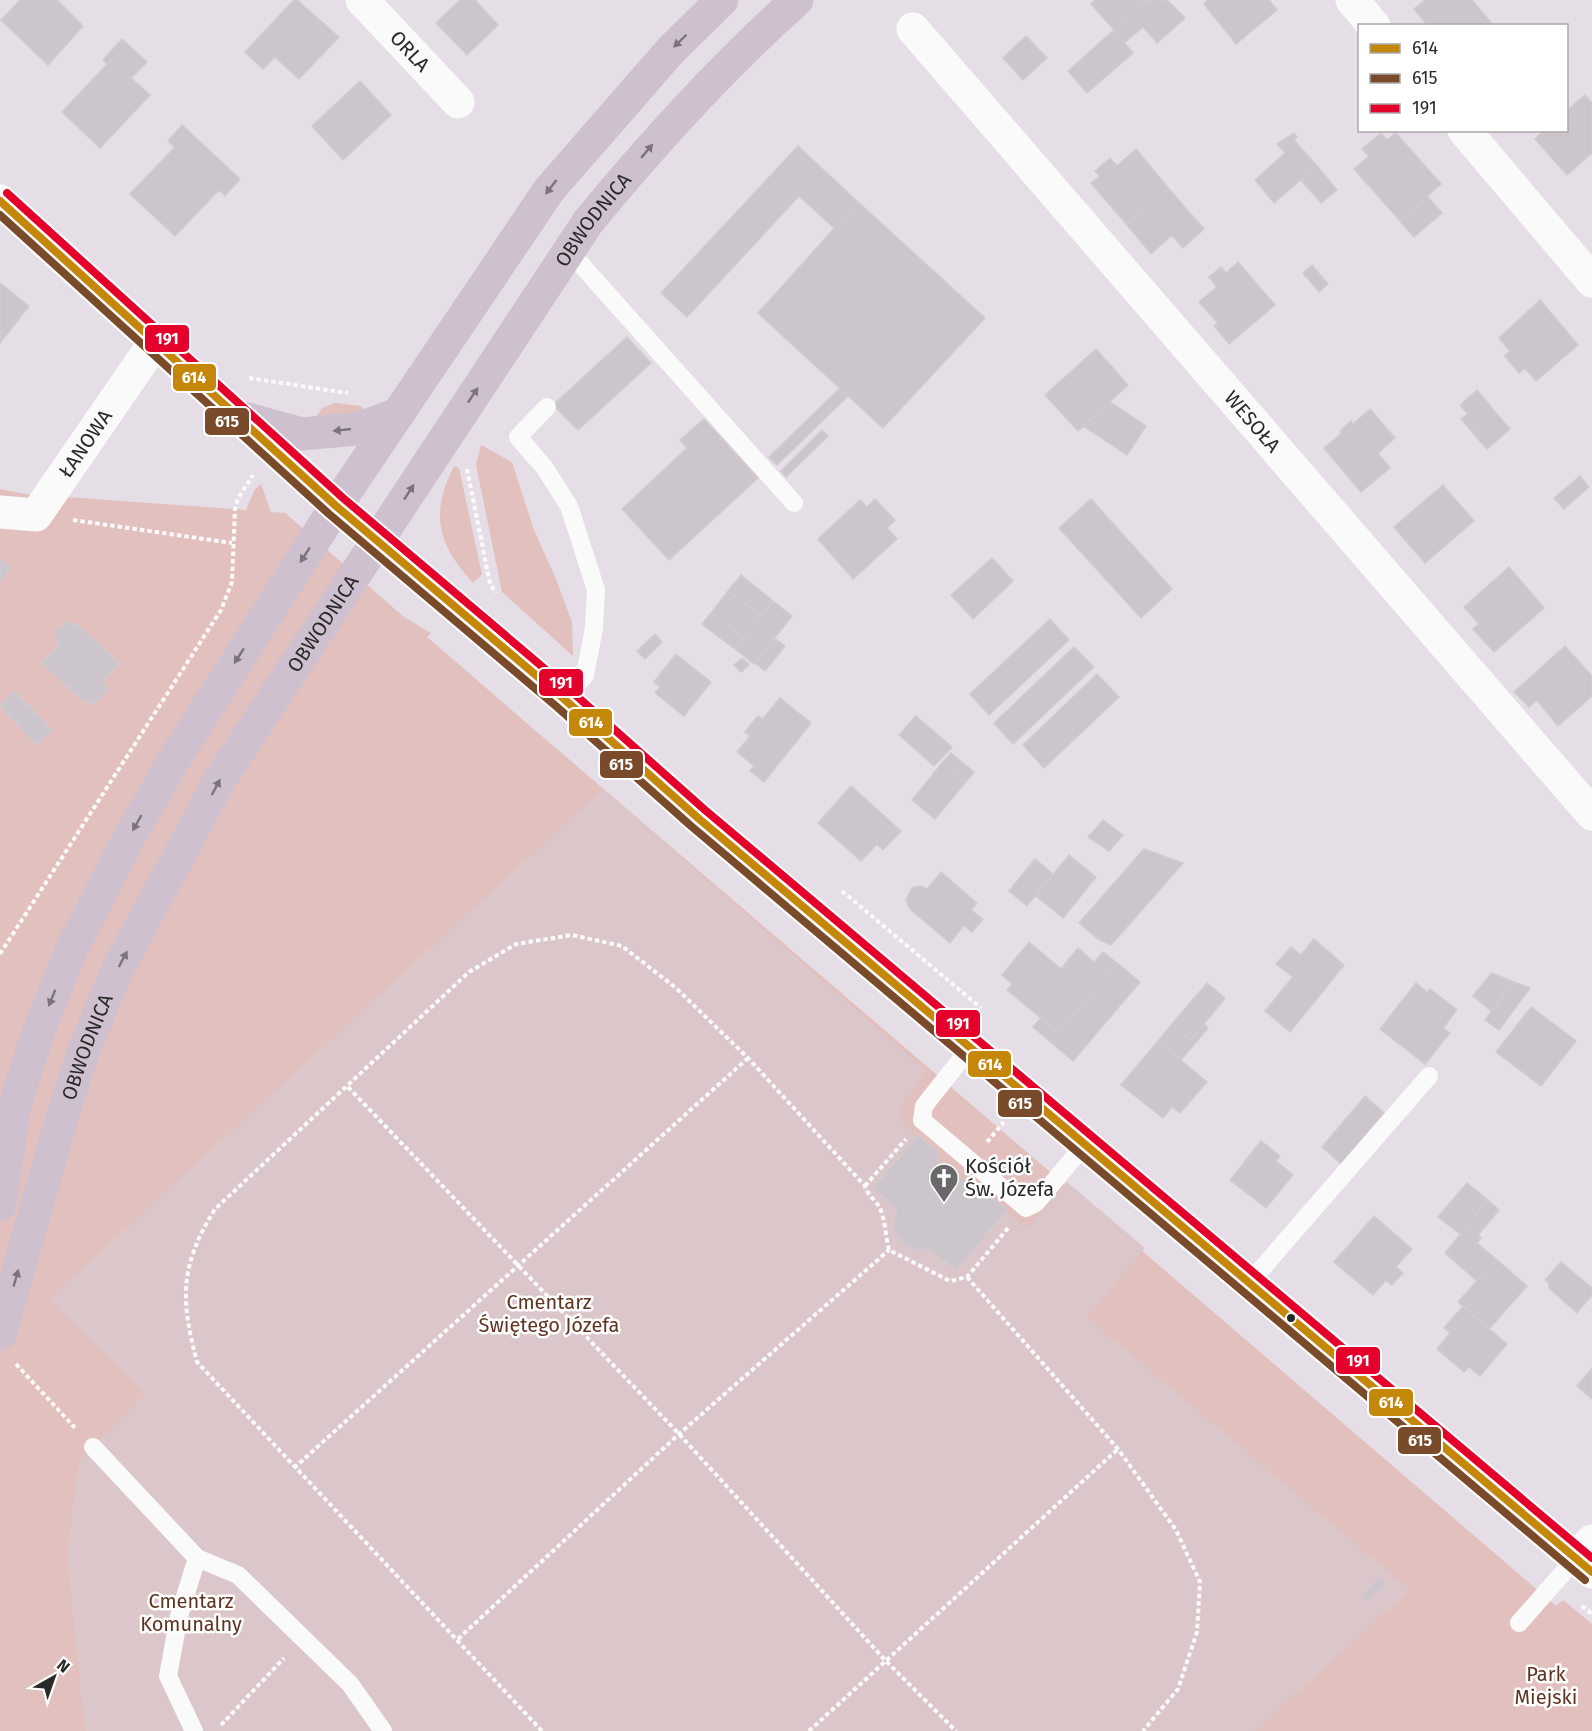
<svg xmlns="http://www.w3.org/2000/svg" width="1592" height="1731" font-family="'Fira Sans',sans-serif">
	<rect width="100%" height="100%" fill="#e6dee6"/>
	<path fill="#e1c0bd" d="M335,403L360,406L368,412L312,423L322,408Z
		M481,445L512,462L534,530L556,579L572,622L573,656L502,592L476,465Z
		M454,466L459,468L482,574L473,583C437,543 430,514 454,466Z
		M261,484L271,512L285,513L404,617L431,633L427,637L529,725L1556,1606L1563,1600L1592,1624V1731H0V489L25,494L246,510L255,489Z"/>
	<path fill="#dbc7ca" d="M603,789L926,1071L899,1110L903,1124L916,1138L874,1188L897,1208L893,1227L899,1240L907,1247L917,1250L929,1249L956,1270L1005,1212L1023,1226H1030L1067,1182L1145,1248L1087,1317L1410,1590L1255,1731H85L67,1555L79,1462L145,1393L49,1299Z"/>
	<path fill="#ccc6cc" stroke="#d1cad1" stroke-width="1.5" d="M20,0H57L83,26L48,65L1,20Z
		M294,0H297L339,37L299,79L275,57L263,69L245,52Z
		M460,0H475L498,25L467,55L436,23Z
		M1095,0H1149L1114,30L1091,4Z
		M1149,0H1167L1185,18L1157,43L1143,27L1124,43L1114,30Z
		M1208,0H1269L1277,10L1236,44L1204,4Z
		M1425,0H1472L1494,26H1428L1414,9Z
		M1114,30L1133,53L1087,93L1068,71Z
		M1026,36L1047,58L1023,80L1003,58Z
		M122,39L147,62L131,78L111,60L107,64L103,60Z
		M111,60L150,95L100,148L62,112Z
		M360,81L391,115L343,160L312,126Z
		M1585,95L1592,103V153L1567,175L1535,139L1544,130H1566V111Z
		M182,125L240,179L225,196L219,190L175,236L130,194L175,147L168,141Z
		M1294,133L1297,137L1294,140L1317,166L1274,203L1255,180L1285,153L1277,144Z
		M1381,133L1387,140L1396,133L1441,184L1400,221L1354,169L1369,156L1362,149Z
		M798,146L858,202L834,228L799,196L687,317L661,293Z
		M1136,149L1169,189L1127,225L1091,183L1100,176L1095,171L1110,158L1117,166Z
		M1317,166L1337,190L1321,203L1301,180Z
		M1169,189L1204,229L1183,248L1172,235L1151,254L1127,225Z
		M1427,196L1442,213L1414,237L1400,221Z
		M858,202L985,318L883,428L758,313Z
		M1238,262L1275,305L1229,344L1214,326L1218,323L1199,302L1217,287L1209,277L1221,267L1226,273Z
		M1312,265L1328,284L1319,292L1303,273Z
		M0,283L29,306L0,343Z
		M1540,300L1578,345L1536,381L1525,368L1519,373L1505,356L1510,351L1499,338Z
		M627,337L651,363L578,430L553,405Z
		M1096,349L1128,385L1078,431L1045,395Z
		M840,388L848,396L777,465L769,457Z
		M1477,390L1496,413L1473,433L1461,419L1468,414L1460,405Z
		M1110,402L1146,426L1127,455L1083,426Z
		M1370,409L1395,438L1378,453L1390,468L1361,492L1324,448L1342,433L1340,431L1351,421L1353,424Z
		M1496,413L1510,429L1487,449L1473,433Z
		M704,419L758,478L669,560L622,509L687,448L680,440Z
		M822,430L828,436L786,477L781,471Z
		M1580,476L1589,487L1564,509L1554,498Z
		M1443,485L1474,521L1425,563L1394,527Z
		M875,499L895,520L887,528L897,539L853,579L818,539L860,500L867,507Z
		M1091,499L1172,589L1141,618L1059,528Z
		M0,558L11,568L0,581Z
		M992,558L1013,581L973,619L951,595Z
		M1509,567L1544,608L1494,652L1473,629L1479,624L1464,607Z
		M741,575L773,601L761,616L728,591Z
		M728,591L761,616L744,638L711,613Z
		M773,601L792,616L754,664L735,649Z
		M711,613L744,638L735,649L702,624Z
		M1050,619L1069,640L989,715L970,694Z
		M67,622L77,625L120,663L102,683L109,688L93,705L87,699L84,702L42,663L59,645L55,636L57,629Z
		M655,634L662,642L645,659L637,651Z
		M774,638L785,646L765,671L755,663Z
		M1565,646L1592,676V696L1558,726L1537,700L1529,707L1514,692Z
		M1074,647L1094,667L1013,744L994,723Z
		M676,654L711,682L684,716L655,693L660,687L654,682Z
		M742,658L749,665L741,672L734,665Z
		M1097,674L1119,697L1044,768L1023,745Z
		M14,691L52,730L37,745L0,706Z
		M780,698L811,723L764,782L750,771L754,766L737,752L750,736L745,732L758,716L763,719Z
		M916,716L952,747L934,766L899,735Z
		M951,753L974,772L966,782L942,763Z
		M942,763L966,782L935,819L912,800Z
		M851,786L901,831L883,850L877,844L861,861L818,823Z
		M1103,820L1123,835L1109,851L1088,837Z
		M1144,849L1183,863L1111,945L1098,939L1079,923Z
		M1069,855L1096,877L1063,918L1036,896Z
		M1035,859L1053,874L1027,906L1009,891Z
		M941,872L977,903L971,910L983,919L972,932L964,925L950,943L910,909L906,900L912,888L921,886L927,889Z
		M1314,939L1344,965L1290,1032L1265,1011L1293,977L1276,964L1291,947L1301,955Z
		M1029,942L1061,969L1078,948L1094,962L1103,952L1117,963L1059,1033L1007,990L1012,984L1002,975Z
		M1117,963L1140,982L1073,1061L1033,1027L1041,1018L1059,1033Z
		M1492,973L1514,982L1491,1011L1473,996Z
		M1514,982L1530,988L1499,1030L1485,1020Z
		M1207,983L1225,998L1191,1040L1172,1024Z
		M1416,983L1427,992L1430,989L1457,1010L1443,1028L1450,1033L1425,1064L1380,1029Z
		M1531,1007L1576,1041L1541,1086L1496,1052Z
		M1172,1024L1191,1040L1204,1024L1208,1028L1181,1060L1158,1041Z
		M1158,1041L1207,1082L1180,1113L1172,1107L1163,1118L1121,1085Z
		M1365,1096L1384,1113L1341,1164L1322,1147Z
		M918,1135L939,1153L935,1158L982,1197L986,1192L1007,1210L956,1270L929,1249L917,1250L902,1243L893,1227L897,1208L874,1188Z
		M1261,1141L1280,1156L1276,1161L1293,1175L1266,1208L1230,1180Z
		M1467,1183L1488,1200L1477,1214L1455,1197Z
		M1455,1197L1477,1214L1460,1234L1438,1217Z
		M1488,1200L1499,1210L1478,1235L1481,1238L1477,1243L1496,1259L1477,1281L1445,1253Z
		M1374,1216L1412,1249L1396,1267L1403,1273L1392,1285L1386,1280L1373,1295L1334,1262Z
		M1496,1259L1527,1286L1489,1329L1458,1302Z
		M1561,1262L1592,1288V1295L1577,1313L1549,1288V1283L1545,1280Z
		M1463,1306L1507,1344L1480,1376L1469,1367L1464,1372L1437,1349L1450,1333L1444,1328Z
		M1592,1368V1399L1577,1386Z
		M1378,1578L1385,1584L1368,1602L1362,1596Z"/>
	<g fill="none" stroke-linecap="round" stroke-linejoin="round">
		<path stroke="#fbfafb" stroke-width="4" stroke-dasharray="4.5 3" stroke-linecap="butt" d="M249,378L348,393
			M467,469L490,584L496,593
			M73,520L232,543
			M842,891L981,1008
			M0,954L221,610L232,582L235,509L238,498L253,475
			M348,1087L679,1434L885,1660L956,1731
			M987,1142L1004,1122
			M865,1186L906,1139
			M967,1277L1118,1449L1176,1530L1200,1582L1197,1632L1178,1689L1143,1731
			M16,1364L76,1429
			M294,1468L748,1058
			M1582,1606L1592,1614
			M458,1639L679,1434L889,1250
			M221,1725L284,1658
			M542,1731L197,1362C180,1298 180,1266 215,1209L469,972L516,944L572,935L622,946L676,988L748,1058L865,1186C868,1197 878,1201 881,1211C885,1220 886,1239 889,1250L950,1281L967,1277L1009,1227
			M809,1731L1118,1449"/>
		<path stroke="#fbfafb" stroke-width="18" d="M569,251L794,503
			M547,407L518,437L544,467L569,506L596,590L594,628L585,675L564,699
			M970,1048L924,1106L922,1120L1026,1208L1036,1203L1085,1144
			M1250,1282L1429,1076
			M93,1447L197,1558L238,1575L350,1684L383,1731
			M1519,1623L1576,1558
			M194,1731L168,1676L179,1616L197,1558"/>
		<g stroke="#fbfafb" stroke-width="33">
			<path id="s1" d="M362,0L458,102"/>
			<path d="M1352,0L1374,26"/>
			<path id="s2" d="M913,29L1592,814"/>
			<path d="M1464,130L1592,281"/>
			<path id="s3" d="M0,512L36,515L155,342"/>
			<path d="M1576,1558L1592,1541"/>
		</g>
		<path stroke="#fbfafb" stroke-width="33" d="M0,201L336,506L564,699L698,818L1592,1572"/>
		<g stroke="#cfc0cf" stroke-width="33">
			<path d="M236,416L302,434L357,429L398,414"/>
			<path d="M0,1205L15,1104L38,1033L71,950L128,839L177,755L336,506L549,190L671,50L722,0"/>
			<path id="s4" d="M0,1334L64,1111L85,1047L118,968L222,776L588,222C653,143 721,68 797,0"/>
		</g>
		<g stroke="#fff" stroke-width="12">
			<path id="bus-1" d="M0,201L336,506L564,699L698,818L1592,1572"/>
		</g>
		<g stroke="#fff" stroke-width="12">
			<path id="bus-2" d="M0,215L329,514L557,707L691,826L1585,1580"/>
		</g>
		<g stroke="#fff" stroke-width="12">
			<path id="bus-3" d="M7,193L343,498L571,691L705,810L1592,1558"/>
		</g>
		<use href="#bus-1" stroke="#c4870a" stroke-width="8"/>
		<use href="#bus-2" stroke="#7a4b2a" stroke-width="8"/>
		<use href="#bus-3" stroke="#e4002b" stroke-width="8"/>
	</g>
	<defs><path id="oneway-solid" d="M-6-.8H1V-3.2L6.5 0L1 3.2V.8H-6Z" transform="scale(1.5)"/></defs>
	<g fill="#7c747c">
		<use href="#oneway-solid" transform="translate(680 41) rotate(136)"/>
		<use href="#oneway-solid" transform="translate(647 151) rotate(-50)"/>
		<use href="#oneway-solid" transform="translate(551 187) rotate(128)"/>
		<use href="#oneway-solid" transform="translate(473 395) rotate(-56)"/>
		<use href="#oneway-solid" transform="translate(342 430) rotate(174)"/>
		<use href="#oneway-solid" transform="translate(409 492) rotate(-57)"/>
		<use href="#oneway-solid" transform="translate(305 555) rotate(123)"/>
		<use href="#oneway-solid" transform="translate(239 656) rotate(123)"/>
		<use href="#oneway-solid" transform="translate(216 787) rotate(-62)"/>
		<use href="#oneway-solid" transform="translate(137 823) rotate(120)"/>
		<use href="#oneway-solid" transform="translate(123 959) rotate(-62)"/>
		<use href="#oneway-solid" transform="translate(52 998) rotate(112)"/>
		<use href="#oneway-solid" transform="translate(16 1278) rotate(-74)"/>
	</g>
	<defs>
		<g id="church-pin" transform="scale(1.5)"><path d="M0 17L-7.5 6A9.5 9.5 0 1 1 7.5 6Z" fill="#6b686b" stroke="#fff"/><path d="M-1.2-6h2.4v3.5h3.3v2.4h-3.3V6h-2.4V-.1h-3.3v-2.4h3.3Z" fill="#fff"/></g>
	</defs>
	<g fill-rule="evenodd">
		<use href="#church-pin" x="944" y="1178"/>
	</g>
	<circle fill="#292929" stroke="#fff" stroke-width="2" cx="1291" cy="1318" r="5"/>
	<g text-anchor="middle" dominant-baseline="central" stroke-width="5" stroke-linejoin="round" paint-order="stroke">
		<g font-size="20" fill="#292929" stroke="#fff">
			<text stroke="none"><textPath href="#s1" startOffset="70">ORLA</textPath></text>
			<text stroke="none"><textPath href="#s4" startOffset="1272">OBWODNICA</textPath></text>
			<text stroke="none"><textPath href="#s2" startOffset="519">WESOŁA</textPath></text>
			<text stroke="none"><textPath href="#s3" startOffset="123">ŁANOWA</textPath></text>
			<text stroke="none"><textPath href="#s4" startOffset="786">OBWODNICA</textPath></text>
			<text stroke="none"><textPath href="#s4" startOffset="300">OBWODNICA</textPath></text>
		</g>
		<g font-size="20" fill="#292929" stroke="#fff" text-anchor="start">
			<text x="965" y="1166">Kościół<tspan x="965" dy="23">Św. Józefa</tspan></text>
		</g>
		<g font-size="20" fill="#5f331f" stroke="#fff">
			<text x="549" y="1302">Cmentarz<tspan x="549" dy="23">Świętego Józefa</tspan></text>
			<text x="191" y="1601">Cmentarz<tspan x="191" dy="23">Komunalny</tspan></text>
			<text x="1546" y="1674">Park<tspan x="1546" dy="23">Miejski</tspan></text>
		</g>
	</g>
	<g stroke="#fff" stroke-width="2">
		<rect x="144" y="324" width="46" height="29" rx="6" fill="#e4002b"/>
		<rect x="172" y="363" width="45" height="29" rx="6" fill="#c4870a"/>
		<rect x="204" y="407" width="46" height="29" rx="6" fill="#7a4b2a"/>
		<rect x="538" y="668" width="46" height="29" rx="6" fill="#e4002b"/>
		<rect x="568" y="708" width="45" height="29" rx="6" fill="#c4870a"/>
		<rect x="599" y="750" width="45" height="29" rx="6" fill="#7a4b2a"/>
		<rect x="935" y="1009" width="46" height="29" rx="6" fill="#e4002b"/>
		<rect x="967" y="1050" width="45" height="28" rx="6" fill="#c4870a"/>
		<rect x="997" y="1089" width="46" height="29" rx="6" fill="#7a4b2a"/>
		<rect x="1335" y="1346" width="46" height="29" rx="6" fill="#e4002b"/>
		<rect x="1368" y="1388" width="46" height="29" rx="6" fill="#c4870a"/>
		<rect x="1397" y="1426" width="45" height="29" rx="6" fill="#7a4b2a"/>
	</g>
	<g font-size="16" text-anchor="middle" font-weight="bold" fill="#fff">
		<text x="167" y="344">191</text>
		<text x="194" y="383">614</text>
		<text x="227" y="427">615</text>
		<text x="561" y="688">191</text>
		<text x="591" y="728">614</text>
		<text x="621" y="770">615</text>
		<text x="958" y="1029">191</text>
		<text x="990" y="1070">614</text>
		<text x="1020" y="1109">615</text>
		<text x="1358" y="1366">191</text>
		<text x="1391" y="1408">614</text>
		<text x="1420" y="1446">615</text>
	</g>
	<rect x="1358" y="24" width="210" height="108" fill="#ffffff" stroke="#a9a9a9" stroke-width="1.5"/>
	<rect x="1370" y="44" width="30" height="9" fill="#c4870a" stroke="#a9a9a9" stroke-width="1.5"/>
	<text x="1412" y="54" font-size="18" fill="#292929">614</text>
	<rect x="1370" y="74" width="30" height="9" fill="#7a4b2a" stroke="#a9a9a9" stroke-width="1.5"/>
	<text x="1412" y="84" font-size="18" fill="#292929">615</text>
	<rect x="1370" y="104" width="30" height="9" fill="#e4002b" stroke="#a9a9a9" stroke-width="1.5"/>
	<text x="1412" y="114" font-size="18" fill="#292929">191</text>
	<g transform="translate(54 1677) rotate(40)" stroke="#ffffff" stroke-width="4.5" paint-order="stroke">
	<path d="M0-4.5L10 22L0 15L-10 22Z" fill="#292929"/>
	<text y="-9" font-size="16" font-weight="bold" text-anchor="middle" fill="#292929">N</text>
	</g>
</svg>
